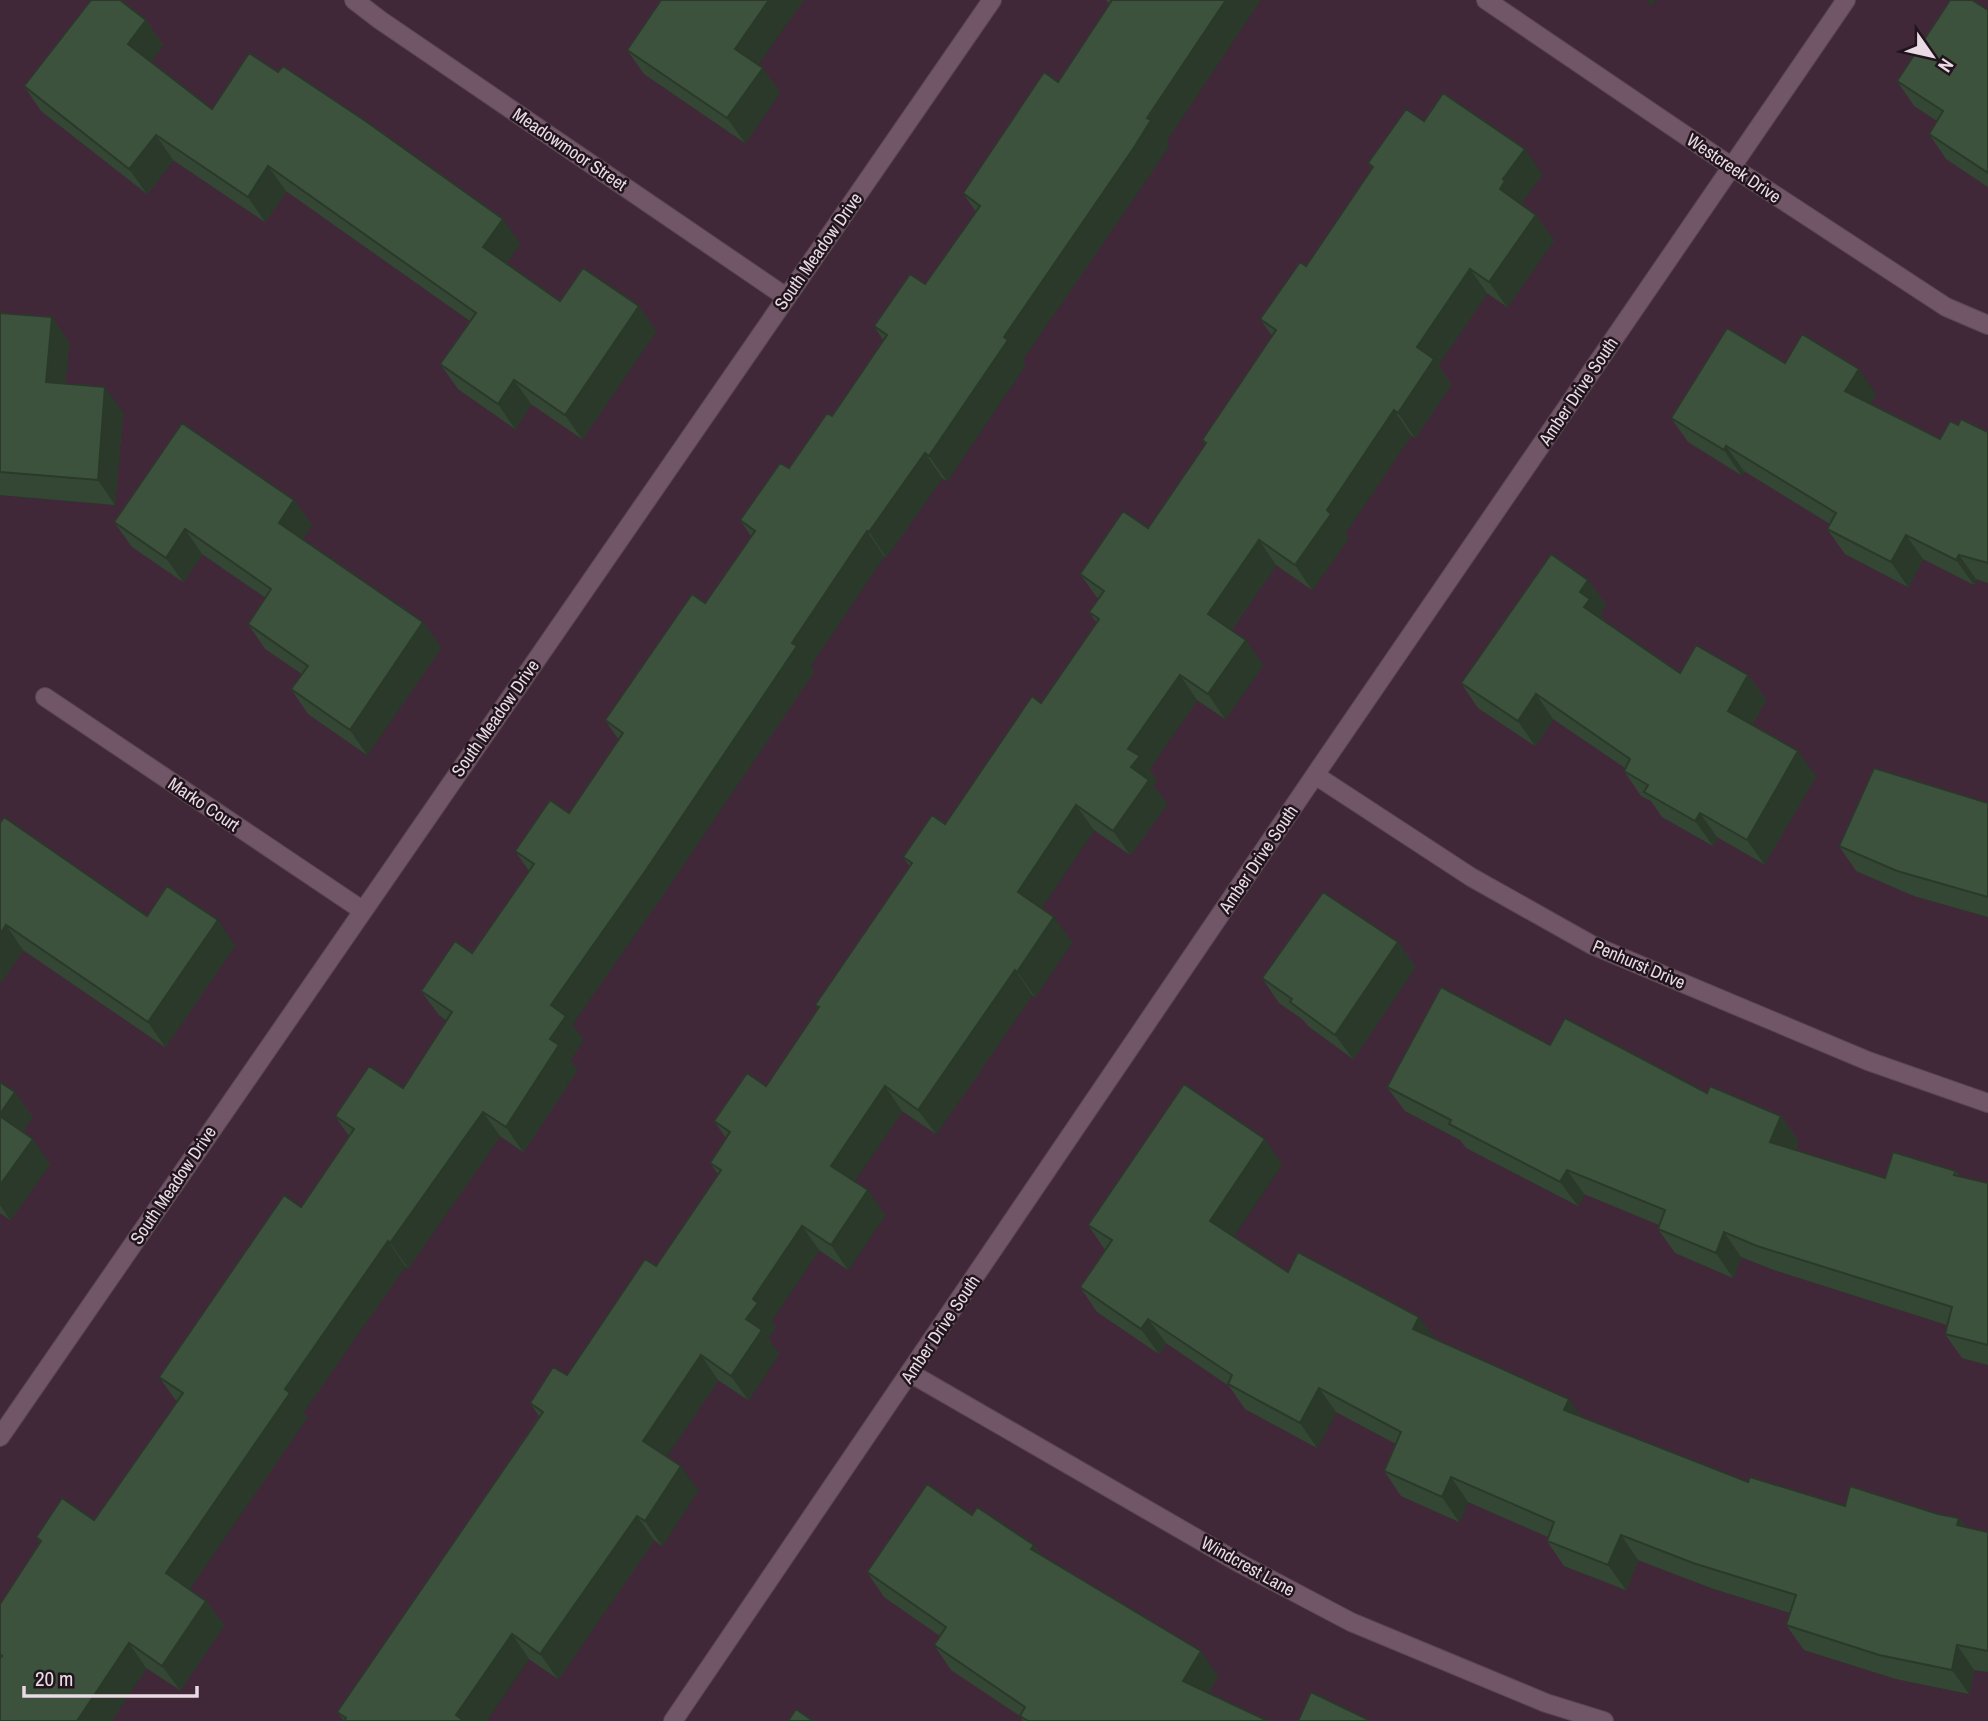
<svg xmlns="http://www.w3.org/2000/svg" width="1988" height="1721" font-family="'Archivo Narrow',sans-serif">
	<rect width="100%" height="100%" fill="#412839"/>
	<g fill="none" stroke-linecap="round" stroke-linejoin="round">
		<g stroke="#5a4553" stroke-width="20">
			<path id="street" d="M354,0L380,20L786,297
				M1486,0L1732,167L1946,307L1988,325
				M45,697L362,910
				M1315,775L1471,877L1592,945L1868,1061L1988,1103
				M910,1373L1241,1564L1351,1622L1546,1703L1604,1721
				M0,1437L992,0
				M673,1721L1315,775L1846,0"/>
		</g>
		<use href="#street" stroke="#715668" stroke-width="18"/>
	</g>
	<path fill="#344734" d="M661,0H803L758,64L780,92L745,143L644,74L627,50Z
		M1106,0H1260L1166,141L1169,145L1152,171L1022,360L1025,365L947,481L942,478L886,557L884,556L810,666L814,671L663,894L572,1024L583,1040L570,1060L577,1070L523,1152L500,1136L408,1268L405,1266L303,1412L307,1417L189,1589L206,1601L224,1625L180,1690L146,1668L111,1721H0V1604L40,1543L36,1537L94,1520L177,1402L159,1377L301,1207L349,1136L335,1116L403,1088L447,1021L439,1015L421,991L472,953L529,871L515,851L569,813L619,740L605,720L705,603L751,536L740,520L789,468L832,416L883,340L874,326L925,284L976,212L963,193L1058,82L1110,5Z
		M1988,10V187L1946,159L1929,134L1937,121L1914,106L1897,81Z
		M146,20L163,45L150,62L212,109L520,243L506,263L560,301L656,331L582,439L531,404L515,429L458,389L440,364L470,321L286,191L265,222L173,160L147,194L41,111L24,86Z
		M1424,121L1542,174L1521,203L1554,240L1507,307L1487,293L1438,365L1451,384L1415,438L1411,435L1345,533L1348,538L1312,590L1276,565L1231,630L1263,665L1225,719L1197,700L1149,769L1157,781L1153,785L1167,804L1130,855L1094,830L1041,908L1072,942L1035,997L1032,995L936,1134L902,1111L854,1181L885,1215L848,1270L819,1250L771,1321L776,1327L768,1338L779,1354L748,1400L718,1380L666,1456L698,1490L662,1546L654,1540L558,1679L529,1659L344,1721L337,1712L539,1416L530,1403L567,1375L656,1266L718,1174L710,1163L726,1138L714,1121L766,1086L818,1009L815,1005L910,867L903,857L945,824L1041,703L1097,623L1089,612L1098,599L1080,574L1148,528L1205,444L1202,440L1272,336L1260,319L1306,266L1372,169L1368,163Z
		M0,313L69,342L65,384L123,412L115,505L0,495Z
		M1785,363L1876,394L1870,403L1940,439L1958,425L1988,432V583L1976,579L1974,585L1923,559L1908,587L1845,554L1827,529L1830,524L1744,471L1741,475L1688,442L1671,418Z
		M294,500L312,525L302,539L441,647L367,755L308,714L291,689L302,674L265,649L248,624L266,598L202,554L183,582L132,547L114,522Z
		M1588,580L1606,605L1600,613L1606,622L1680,673L1748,675L1766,700L1752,724L1816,776L1764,864L1717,837L1713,846L1662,817L1651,801L1641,796L1624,771L1625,768L1553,719L1535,746L1478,708L1461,683Z
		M1988,803V917L1914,896L1856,871L1839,846Z
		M0,823L147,916L235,945L165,1047L23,950L0,983Z
		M1398,942L1415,967L1353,1059L1308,1026L1302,1019L1279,1003L1262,978Z
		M1550,1045L1781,1116L1798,1141L1795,1150L1885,1178L1956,1171L1959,1176L1988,1183V1365L1962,1358L1945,1334L1947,1325L1774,1270L1741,1257L1733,1278L1675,1253L1658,1229L1659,1225L1584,1194L1578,1206L1466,1148L1460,1140L1405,1111L1387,1087Z
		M0,1082L15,1092L32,1117L22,1132L50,1164L10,1220L0,1213Z
		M1282,1164L1233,1236L1288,1272L1435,1338L1581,1417L1748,1482L1845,1506L1938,1514L1959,1518L1965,1527L1988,1532V1672L1974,1670L1969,1694L1896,1679L1804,1650L1786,1625L1790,1613L1711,1588L1638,1560L1626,1590L1564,1566L1547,1541L1548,1537L1468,1502L1459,1522L1401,1496L1384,1471L1396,1444L1336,1412L1317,1448L1245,1409L1229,1386L1166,1343L1159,1354L1097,1312L1080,1287L1105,1250L1088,1225Z
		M972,1515L1034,1545L1041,1555L1218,1676L1208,1693L1268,1721H1023L1020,1716L951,1670L934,1645L940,1636L884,1597L867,1572Z"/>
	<path fill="#2a392a" d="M769,0H803L752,73L735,49Z
		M1226,0H1260L1166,141L1169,145L1152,171L1022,360L1025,365L947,481L929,456L1004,337Z
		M1647,0H1655L1651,6Z
		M146,20L163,45L145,69L128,44Z
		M763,68L780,92L745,143L727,118Z
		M156,135L173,160L147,194L129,169Z
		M1525,149L1542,174L1521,203L1523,206L1500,189L1503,179Z
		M268,166L286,191L265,222L248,197Z
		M1536,215L1554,240L1507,307L1489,282Z
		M503,219L520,243L500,272L483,247Z
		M1470,269L1487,293L1438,365L1451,384L1415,438L1398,413L1417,347Z
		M639,306L656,331L582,439L565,415Z
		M52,317L69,342L63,407L46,382Z
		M1859,369L1876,394L1862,416L1845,391Z
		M514,380L531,404L515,429L498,404Z
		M105,387L123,412L115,505L98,480Z
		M1394,410L1411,435L1345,533L1348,538L1312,590L1295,565L1327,510Z
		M1726,446L1744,471L1741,475L1724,450Z
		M925,453L942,478L886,557L869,532Z
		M294,500L312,525L296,547L279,523Z
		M185,529L202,554L183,582L166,558Z
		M867,531L884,556L810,666L814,671L663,894L572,1024L583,1040L570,1060L577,1070L523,1152L506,1127L550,1039L551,1005Z
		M1906,535L1923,559L1908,587L1891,562Z
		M1259,540L1276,565L1225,638L1208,614Z
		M1959,555L1976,579L1974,585L1956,560Z
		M1588,580L1606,605L1600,613L1607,623L1584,607L1580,592Z
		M423,622L441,647L367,755L350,730Z
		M1246,640L1263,665L1225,719L1208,694Z
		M1180,675L1197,700L1149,769L1157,781L1153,785L1167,804L1130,855L1113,831L1131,767L1128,749Z
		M1748,675L1766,700L1745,735L1728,711Z
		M1536,694L1553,719L1535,746L1518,721Z
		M1798,751L1816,776L1764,864L1747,840Z
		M1076,805L1094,830L1035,917L1018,892Z
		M1700,813L1717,837L1713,846L1695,821Z
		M1054,917L1072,942L1035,997L1017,972Z
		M218,920L235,945L165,1047L148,1022Z
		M6,925L23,950L0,983V934Z
		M1398,942L1415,967L1353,1059L1335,1035Z
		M1015,970L1032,995L936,1134L918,1110Z
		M885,1086L902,1111L848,1190L831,1166Z
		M15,1092L32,1117L16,1140L0,1117V1114Z
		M483,1112L500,1136L408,1268L390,1243Z
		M1781,1116L1798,1141L1788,1166L1770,1142Z
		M33,1139L50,1164L10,1220L0,1205V1185Z
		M1265,1139L1282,1164L1227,1246L1210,1221Z
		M1567,1170L1584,1194L1578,1206L1560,1182Z
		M868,1190L885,1215L848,1270L831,1245Z
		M802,1226L819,1250L771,1321L776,1327L768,1338L779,1354L748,1400L731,1376L746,1319L753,1299Z
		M1724,1232L1741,1257L1733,1278L1716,1253Z
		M388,1241L405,1266L303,1412L307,1417L183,1598L166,1573L285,1389Z
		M1419,1317L1437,1341L1413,1329Z
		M1148,1319L1166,1343L1159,1354L1141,1329Z
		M701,1355L718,1380L660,1466L643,1441Z
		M1319,1388L1336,1412L1317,1448L1300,1423Z
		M1569,1399L1586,1423L1564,1410Z
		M681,1466L698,1490L662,1546L645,1521Z
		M1451,1477L1468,1502L1459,1522L1442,1497Z
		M637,1516L654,1540L558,1679L540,1654Z
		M1959,1518L1976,1543L1957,1525Z
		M1621,1535L1638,1560L1626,1590L1608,1565Z
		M1034,1545L1051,1570L1031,1549Z
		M206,1601L224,1625L180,1690L162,1666Z
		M512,1634L529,1659L486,1721H460L456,1715Z
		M129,1643L146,1668L111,1721H77Z
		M1957,1645L1974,1670L1969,1694L1952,1670Z
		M1201,1651L1218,1676L1200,1706L1183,1681Z"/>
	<path fill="#3c523c" stroke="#2a392a" stroke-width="2" d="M91,0H120L146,20L128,44L212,109L249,53L278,72L283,66L364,120L503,219L483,247L560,301L583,268L639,306L565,415L514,380L498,404L440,364L476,313L268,166L248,197L156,135L129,169L24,86Z
		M661,0H769L735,49L763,68L727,118L627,50Z
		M1112,0H1226L1147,118L1151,120L1135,146L1004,337L1008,340L929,456L925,453L869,532L867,531L792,643L797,646L646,870L551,1005L566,1016L550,1039L559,1045L506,1127L483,1112L390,1243L388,1241L285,1389L290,1393L166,1573L206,1601L162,1666L129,1643L77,1721H0V1658L2,1656L0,1654V1604L41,1541L36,1537L62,1498L94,1520L183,1393L159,1377L284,1195L301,1207L354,1129L335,1116L369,1066L403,1088L452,1012L421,991L455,941L472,953L534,864L515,851L550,800L569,813L623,733L605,720L692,594L705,603L755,531L740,520L780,463L789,468L827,413L832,416L887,335L874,326L910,274L925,284L980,206L963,193L1044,72L1058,82Z
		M1950,0H1972L1988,10V173L1929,134L1943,111L1897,81Z
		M1443,93L1525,149L1503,179L1505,181L1500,189L1536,215L1489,282L1470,269L1417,347L1434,359L1398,413L1394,410L1327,510L1331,514L1295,565L1259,540L1208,614L1246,640L1208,694L1180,675L1128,749L1140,756L1131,767L1149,780L1113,831L1076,805L1018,892L1054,917L1017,972L1015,970L918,1110L885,1086L831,1166L868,1190L831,1245L802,1226L753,1299L758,1303L746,1319L762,1330L731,1376L701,1355L643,1441L681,1466L645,1521L637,1516L540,1654L512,1634L456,1715L464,1721H344L346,1718L337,1712L543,1412L530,1403L553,1367L567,1375L645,1259L656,1266L721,1170L710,1163L730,1132L714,1121L747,1073L766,1086L819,1007L815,1005L912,863L903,857L932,815L945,824L1032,696L1041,703L1099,619L1089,612L1104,591L1080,574L1123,511L1148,528L1206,443L1202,440L1276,330L1260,319L1300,262L1306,266L1373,167L1368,163L1406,109L1424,121Z
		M0,313L52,317L46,382L105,387L98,480L0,472Z
		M1727,328L1785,363L1802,334L1859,369L1845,391L1940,439L1950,421L1958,425L1961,419L1988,432V563L1959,555L1956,560L1906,535L1891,562L1827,529L1836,513L1726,446L1724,450L1671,418Z
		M182,423L294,500L279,523L423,622L350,730L291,689L308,666L248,624L271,589L185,529L166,558L114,522Z
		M1551,554L1588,580L1580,592L1590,599L1584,607L1680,673L1696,645L1748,675L1728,711L1798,751L1747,840L1700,813L1695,821L1644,792L1648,785L1624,771L1630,759L1536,694L1518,721L1461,683Z
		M1874,768L1988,803V897L1897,871L1839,846Z
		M4,817L147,916L167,886L218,920L148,1022L6,925L0,934V823Z
		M1323,892L1398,942L1335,1035L1290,1002L1292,999L1262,978Z
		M1441,987L1550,1045L1565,1018L1707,1093L1710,1086L1781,1116L1770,1142L1885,1178L1893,1152L1956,1171L1954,1175L1988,1183V1345L1945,1334L1952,1307L1757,1246L1724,1232L1716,1253L1658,1229L1665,1210L1567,1170L1560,1182L1449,1124L1451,1120L1387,1087Z
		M0,1082L15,1092L0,1114Z
		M1184,1084L1265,1139L1210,1221L1288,1272L1298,1252L1419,1317L1413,1329L1569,1399L1564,1410L1748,1482L1750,1477L1845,1506L1850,1486L1938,1514L1959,1518L1957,1525L1988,1532V1651L1957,1645L1952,1670L1879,1655L1786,1625L1796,1595L1693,1563L1621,1535L1608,1565L1547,1541L1554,1522L1451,1477L1442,1497L1384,1471L1401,1432L1319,1388L1300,1423L1228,1384L1232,1375L1148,1319L1141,1329L1080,1287L1112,1240L1088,1225Z
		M0,1116L33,1139L0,1185Z
		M927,1484L972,1515L977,1507L1034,1545L1031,1549L1201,1651L1183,1681L1268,1721H1028L1020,1716L1025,1707L934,1645L946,1627L867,1572Z
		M1311,1692L1367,1719V1721H1298Z
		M796,1709L813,1721H788Z"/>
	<g text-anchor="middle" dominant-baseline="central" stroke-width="5" stroke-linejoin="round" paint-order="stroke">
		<g font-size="18" fill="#eadae4" stroke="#21151d">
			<text transform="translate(570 149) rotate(34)">Meadowmoor Street</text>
			<text transform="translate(1734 168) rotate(34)">Westcreek Drive</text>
			<text transform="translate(818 251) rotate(-55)">South Meadow Drive</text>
			<text transform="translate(1578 391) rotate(-56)">Amber Drive South</text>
			<text transform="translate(495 718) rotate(-55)">South Meadow Drive</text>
			<text transform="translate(204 804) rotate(34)">Marko Court</text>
			<text transform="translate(1258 859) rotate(-56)">Amber Drive South</text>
			<text transform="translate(1639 964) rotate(23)">Penhurst Drive</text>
			<text transform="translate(173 1185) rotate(-56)">South Meadow Drive</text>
			<text transform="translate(940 1329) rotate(-56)">Amber Drive South</text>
			<text transform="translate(1248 1566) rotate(29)">Windcrest Lane</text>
		</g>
	</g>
	<g transform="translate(1932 56) rotate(124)" stroke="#21151d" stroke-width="5" paint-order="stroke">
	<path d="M0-5L12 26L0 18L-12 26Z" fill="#eadae4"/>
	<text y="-10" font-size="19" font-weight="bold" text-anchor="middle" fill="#eadae4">N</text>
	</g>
	<path d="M24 1686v10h173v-10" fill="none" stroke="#eadae4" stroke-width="3.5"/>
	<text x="35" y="1686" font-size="21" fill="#eadae4" stroke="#21151d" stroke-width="5" paint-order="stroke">20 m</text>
</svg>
